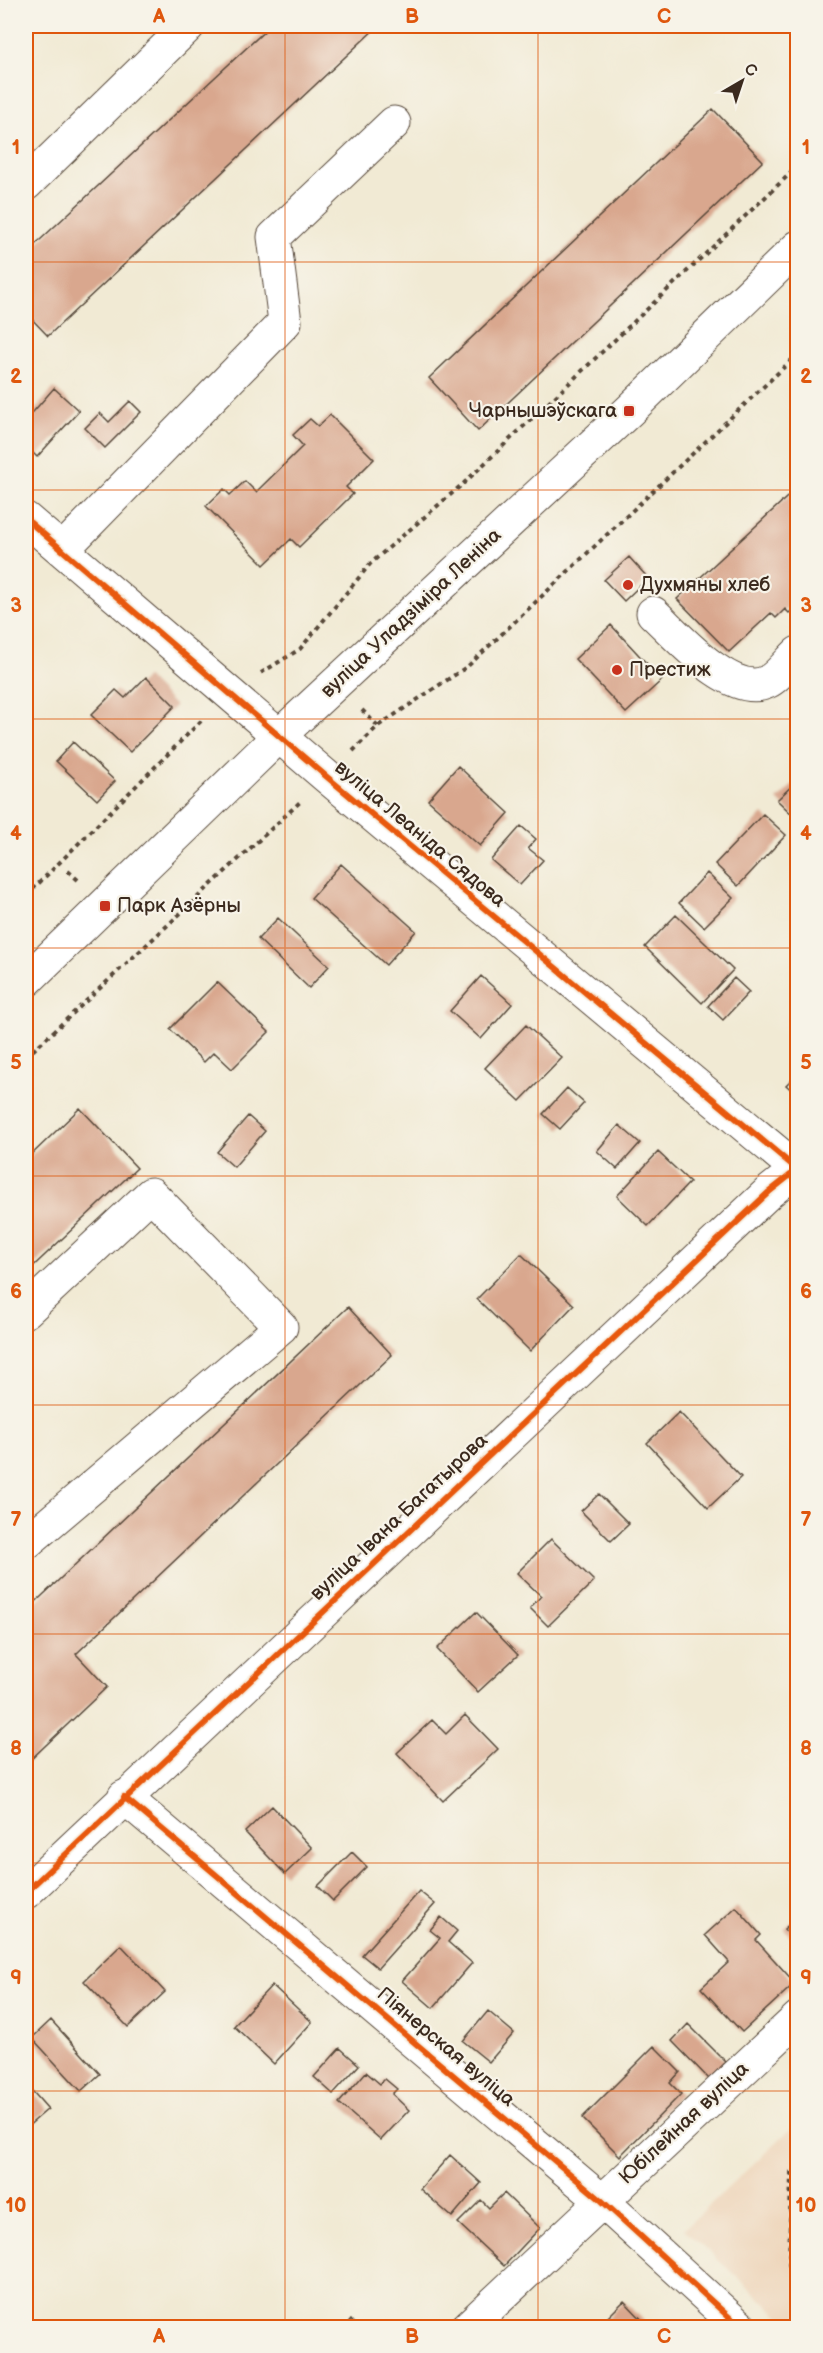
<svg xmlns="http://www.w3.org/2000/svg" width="823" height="2353" font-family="'Balsamiq Sans',sans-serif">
	<rect width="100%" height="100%" fill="#f7f3e8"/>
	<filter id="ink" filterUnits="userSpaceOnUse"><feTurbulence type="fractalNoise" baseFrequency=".0167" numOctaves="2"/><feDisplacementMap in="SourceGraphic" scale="12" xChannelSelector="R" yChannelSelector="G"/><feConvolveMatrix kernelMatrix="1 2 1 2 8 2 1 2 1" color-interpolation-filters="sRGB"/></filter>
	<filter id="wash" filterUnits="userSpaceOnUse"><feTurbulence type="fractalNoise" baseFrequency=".008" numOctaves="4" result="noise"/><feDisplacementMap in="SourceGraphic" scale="24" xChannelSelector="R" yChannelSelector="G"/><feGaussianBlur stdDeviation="1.35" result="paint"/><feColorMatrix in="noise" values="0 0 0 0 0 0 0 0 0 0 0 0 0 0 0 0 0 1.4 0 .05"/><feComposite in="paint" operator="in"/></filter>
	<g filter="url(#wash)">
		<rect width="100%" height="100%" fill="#f1ead4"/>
		<path fill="#eed6bb" d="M797,2123L798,2327L793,2328L684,2229Z"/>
		<g id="blocks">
			<path fill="#d9a78e" d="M270,26H378L48,336L26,313V253Z
				M713,109L763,161L478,431L429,378Z
				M54,388L79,411L37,457L26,446V420Z
				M130,401L141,412L105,448L85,428L100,413L109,422Z
				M330,415L374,459L346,487L353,494L299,547L291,539L264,565L206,506L224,489L230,495L245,481L256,492L303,446L293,435L310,419L318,426Z
				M798,487V605L789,613L785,609L776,618L771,613L729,652L677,599Z
				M629,557L648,578L624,601L604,580Z
				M611,625L662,680L626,713L575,659Z
				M146,677L175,706L130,752L91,715L116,690L125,698Z
				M73,742L115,781L97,800L56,761Z
				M458,766L509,813L480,846L428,800Z
				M798,780V820L777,800Z
				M763,814L786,835L738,886L715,864Z
				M521,826L536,839L528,848L543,860L520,885L491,860Z
				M341,864L416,931L386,965L311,898Z
				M707,873L733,898L704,927L679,903Z
				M676,915L733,970L702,1003L645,947Z
				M278,918L329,966L309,988L258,939Z
				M481,976L512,1004L481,1039L450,1011Z
				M734,978L749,992L723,1020L708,1006Z
				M217,982L269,1032L232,1069L214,1052L204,1062L170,1029Z
				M526,1025L562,1058L520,1101L485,1068Z
				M798,1073V1096L786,1085Z
				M567,1088L584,1103L560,1129L543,1114Z
				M80,1108L137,1168L26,1273V1160Z
				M248,1116L265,1131L234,1167L217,1152Z
				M619,1125L640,1143L617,1169L597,1151Z
				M658,1152L690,1182L648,1226L617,1196Z
				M521,1254L574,1305L530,1351L477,1299Z
				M348,1307L392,1355L76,1654L107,1687L26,1764V1611Z
				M679,1412L741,1477L708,1508L647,1443Z
				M599,1494L629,1524L611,1541L581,1511Z
				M551,1539L594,1581L548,1626L530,1608L541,1596L517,1573Z
				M476,1612L518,1655L478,1692L437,1649Z
				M465,1715L498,1749L443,1801L397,1753L432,1720L446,1734Z
				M272,1806L312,1848L285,1874L245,1832Z
				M352,1852L367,1867L333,1901L318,1886Z
				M419,1891L435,1904L378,1968L362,1955Z
				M736,1907L761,1935L756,1940L795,1983L742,2032L701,1988L729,1962L705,1935Z
				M441,1917L457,1931L448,1942L472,1963L433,2008L402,1981L440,1938L430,1930Z
				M798,1917V1944L784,1929Z
				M121,1945L165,1992L128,2027L84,1981Z
				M272,1985L312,2022L274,2064L234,2026Z
				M488,2011L514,2033L489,2062L463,2041Z
				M51,2020L100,2074L81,2091L32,2038Z
				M688,2024L726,2062L709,2079L672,2041Z
				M654,2046L680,2072L670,2083L681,2094L620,2156L582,2118Z
				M340,2048L359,2065L333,2094L314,2077Z
				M366,2072L380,2084L385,2079L397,2089L392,2094L409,2110L381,2140L339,2103Z
				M26,2084L48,2109L27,2127L26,2125Z
				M450,2155L481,2183L452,2217L420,2189Z
				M504,2193L540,2228L504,2266L458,2223L481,2200L489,2208Z
				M624,2301L650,2328H597Z
				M351,2320L358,2328H344Z"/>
		</g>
	</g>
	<g filter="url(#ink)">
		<use href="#blocks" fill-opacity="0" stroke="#564739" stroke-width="1.5"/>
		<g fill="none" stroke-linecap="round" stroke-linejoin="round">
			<g stroke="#564739" stroke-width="35">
				<path id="minor" d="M26,184L188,26
					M26,519L327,777L798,1170
					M62,550L285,322L274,237L394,123
					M653,613C677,635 731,699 767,682C778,677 789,661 798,653
					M26,1311L151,1194L281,1327L26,1543
					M124,1797L601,2200L741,2328
					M26,1892L769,1192L798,1169
					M467,2328L798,2018"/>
			</g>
			<g stroke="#564739" stroke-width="35">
				<path id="major" d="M26,981L279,736L629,411L798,247"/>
			</g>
			<path stroke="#564739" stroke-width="4" stroke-dasharray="4.5 4.5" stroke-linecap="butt" d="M261,673L300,649L371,563L464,483L798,166
				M362,710L378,726
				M353,751L378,726L468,666L798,354
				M68,871L79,881
				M26,896L203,719
				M26,1057L300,802
				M798,2166L791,2172L789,2265L798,2273"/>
			<use href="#minor" stroke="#fff" stroke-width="33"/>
			<use href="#major" stroke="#fff" stroke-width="33"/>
			<g stroke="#f7f3e8" stroke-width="10">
				<path id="cycleway" d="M26,519L327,777L798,1170
					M124,1797L601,2200L741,2328
					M26,1892L769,1192L798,1169"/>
			</g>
			<use href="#cycleway" stroke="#e8590c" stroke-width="6"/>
		</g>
	</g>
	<path fill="none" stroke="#df570d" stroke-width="1.5" stroke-opacity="0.55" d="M285,26V2328M538,26V2328M26,262H798M26,490H798M26,719H798M26,948H798M26,1176H798M26,1405H798M26,1634H798M26,1863H798M26,2091H798"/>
	<g fill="#c8321e" stroke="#f7f3e8" stroke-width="2">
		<rect x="623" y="405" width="12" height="12" rx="3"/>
		<circle cx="628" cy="585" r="6"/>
		<circle cx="617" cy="670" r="6"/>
		<rect x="99" y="900" width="12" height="12" rx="3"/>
	</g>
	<g text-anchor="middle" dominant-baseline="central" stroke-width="4.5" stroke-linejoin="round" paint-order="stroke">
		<g font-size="20" fill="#3b2a1e" stroke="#f7f3e8" text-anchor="start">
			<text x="617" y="411" text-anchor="end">Чарнышэўскага</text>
			<text x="640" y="585">Духмяны хлеб</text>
			<text x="629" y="670">Престиж</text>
			<text x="117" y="906">Парк Азёрны</text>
		</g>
		<g font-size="20" fill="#3b2a1e" stroke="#f7f3e8">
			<text transform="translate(411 613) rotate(-43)">вуліца Уладзіміра Леніна</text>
			<text transform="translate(420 834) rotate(40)">вуліца Леаніда Сядова</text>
			<text transform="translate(399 1517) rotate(-43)">вуліца Івана Багатырова</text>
			<text transform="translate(446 2047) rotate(40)">Піянерская вуліца</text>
			<text transform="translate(684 2123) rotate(-43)">Юбілейная вуліца</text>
		</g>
	</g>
	<rect width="823" height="2353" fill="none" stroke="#f7f3e8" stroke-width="66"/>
	<g transform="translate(742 81) rotate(39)" stroke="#f7f3e8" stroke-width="4.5" paint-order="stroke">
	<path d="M0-4.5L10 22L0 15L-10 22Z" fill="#3b2a1e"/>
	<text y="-9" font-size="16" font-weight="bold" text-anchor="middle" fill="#3b2a1e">С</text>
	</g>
	<rect x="33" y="33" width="757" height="2287" fill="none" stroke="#df570d" stroke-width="2"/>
	<g font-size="20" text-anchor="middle" font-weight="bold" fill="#df570d">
		<text x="159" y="23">A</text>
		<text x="412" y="23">B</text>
		<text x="664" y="23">C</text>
		<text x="16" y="154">1</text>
		<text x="806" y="154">1</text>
		<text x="16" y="383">2</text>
		<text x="806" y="383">2</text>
		<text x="16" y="612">3</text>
		<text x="806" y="612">3</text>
		<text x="16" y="840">4</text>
		<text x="806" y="840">4</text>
		<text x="16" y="1069">5</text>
		<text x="806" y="1069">5</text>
		<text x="16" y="1298">6</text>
		<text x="806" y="1298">6</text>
		<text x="16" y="1526">7</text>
		<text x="806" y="1526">7</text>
		<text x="16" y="1755">8</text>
		<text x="806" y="1755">8</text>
		<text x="16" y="1984">9</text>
		<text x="806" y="1984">9</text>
		<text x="16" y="2212">10</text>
		<text x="806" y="2212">10</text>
		<text x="159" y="2343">A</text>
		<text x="412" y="2343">B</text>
		<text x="664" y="2343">C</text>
	</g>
</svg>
